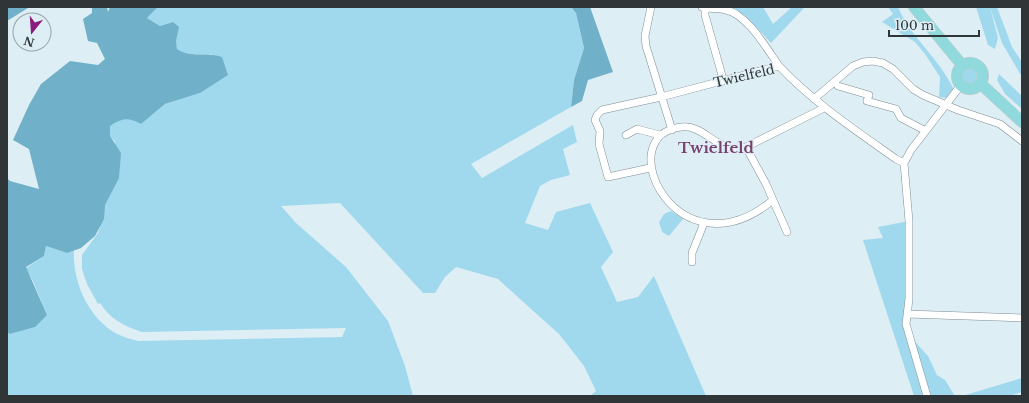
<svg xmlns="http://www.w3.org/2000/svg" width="1029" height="403" font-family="'Libre Baskerville',serif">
	<rect width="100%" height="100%" fill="#deeef5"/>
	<path fill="#a0d9ee" d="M158,7H571L576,13L584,48L574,80L571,107L471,164L482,178L573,125L577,142L563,149L570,175L551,180L540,186L525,223L548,230L556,212L590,203L613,252L601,267L617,302L638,297L654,276L706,396H590L596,391L584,366L559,334L531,309L498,279L456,267L445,277L435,293H423L340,203L281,206L296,223L346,267L388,321L405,366L413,396H7V330L9,334L47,315L33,281L26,268L44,256L46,246L67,253L74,249C72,281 88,318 117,334C123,337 131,339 138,341L342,337L346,328L142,332C124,326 110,319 100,303L98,304L87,284L82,269V255L98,233L103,215L115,142L110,136V126C122,118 126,115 139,122L152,115L165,104L200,93L212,54L186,55L177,49L173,22L160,26L147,18Z
		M728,7H763L773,24L792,7H805L771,43L746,16Z
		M888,7H898C911,38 940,59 954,90L947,98L939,97L940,77L925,54L915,42L882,22L893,14Z
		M976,7H990L998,38L995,49L988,45Z
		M990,7H997L1012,47L1022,62V77L1002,43Z
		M961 76a10 10 0 1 1 20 0a10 10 0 1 1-20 0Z
		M999,74L1022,96V109L1005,94L997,80Z
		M671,211L683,219L669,236L662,232L659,222L664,214Z
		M909,221L908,334L928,356L937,375L945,380L955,396H914L863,240L883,238L878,227Z
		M1022,378V392L1009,396H962Z"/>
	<path fill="#70b0c8" d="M7,7H28V8L7,21Z
		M92,7H107L108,12L110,7H158L147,18L160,26L173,22L179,27L176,41L177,49C193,59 204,51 222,57L228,75L200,93L165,104L141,124C128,117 122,118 110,126V136L121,153L119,178L105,205L104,219L95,236L81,248L67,253L46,246L44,256L26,267L47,315L35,327L9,334L7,330V178L10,181L39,189L29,149L13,140L29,105L41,84L70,61L98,65L105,59L97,43L88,41L83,19L92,13Z
		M571,7H590L613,72L588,80L582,101L571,107L574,80L584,48L576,13Z"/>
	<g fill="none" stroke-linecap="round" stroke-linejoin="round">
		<g stroke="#7f8d93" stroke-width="8">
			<path id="street" d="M651,7L645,36L646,46L672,130
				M702,7C710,9 718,8 726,10C747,14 767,49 779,66
				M705,8V15L723,79
				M838,86L869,95L867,101L896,109L901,118L926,131
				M814,99L853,66L863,62L873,61L883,63L893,69L913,89L923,95L958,110L1000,124L1022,141
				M626,135L637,129L660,135
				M746,147C741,147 735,149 731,148C712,144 701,125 682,127C608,134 677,279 773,200L766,184L746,147L824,108
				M650,168L608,177L599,144L600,131L595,120L597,115L602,110L661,97L779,66C813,102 855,130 896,159L904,163
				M773,200L787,232
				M692,262V253L704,223
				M907,314L1022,318
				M927,396L906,324L909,299V221L904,163L911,150L961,85"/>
		</g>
		<g stroke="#c9cbcb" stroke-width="12">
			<path id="primary" d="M914,7L962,65
				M957 76a13 13 0 1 1 26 0a13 13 0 1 1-26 0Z
				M981,84L1022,122"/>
		</g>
		<use href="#street" stroke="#fff" stroke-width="7"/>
		<use href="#primary" stroke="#90d9dd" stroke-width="11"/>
	</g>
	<g text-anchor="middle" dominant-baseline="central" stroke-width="3" stroke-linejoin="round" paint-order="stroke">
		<g font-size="13" fill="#303638" stroke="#deeef5">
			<text transform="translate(744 76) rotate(-13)">Twielfeld</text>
		</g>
		<g font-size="15" font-weight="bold" fill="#78406e" stroke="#deeef5">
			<text x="716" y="147">Twielfeld</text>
		</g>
	</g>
	<rect width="1029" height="403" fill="none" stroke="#303638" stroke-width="16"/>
	<g transform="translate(32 32) rotate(197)"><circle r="19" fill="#deeef5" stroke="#98a4a9"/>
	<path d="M0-3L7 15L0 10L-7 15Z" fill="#8b1a7d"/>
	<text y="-6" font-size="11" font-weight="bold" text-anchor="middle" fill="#303638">N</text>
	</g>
	<path d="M889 30v6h90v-6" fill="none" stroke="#303638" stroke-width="2"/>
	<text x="895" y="30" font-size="12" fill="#303638" stroke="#deeef5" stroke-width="3" paint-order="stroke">100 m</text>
</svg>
